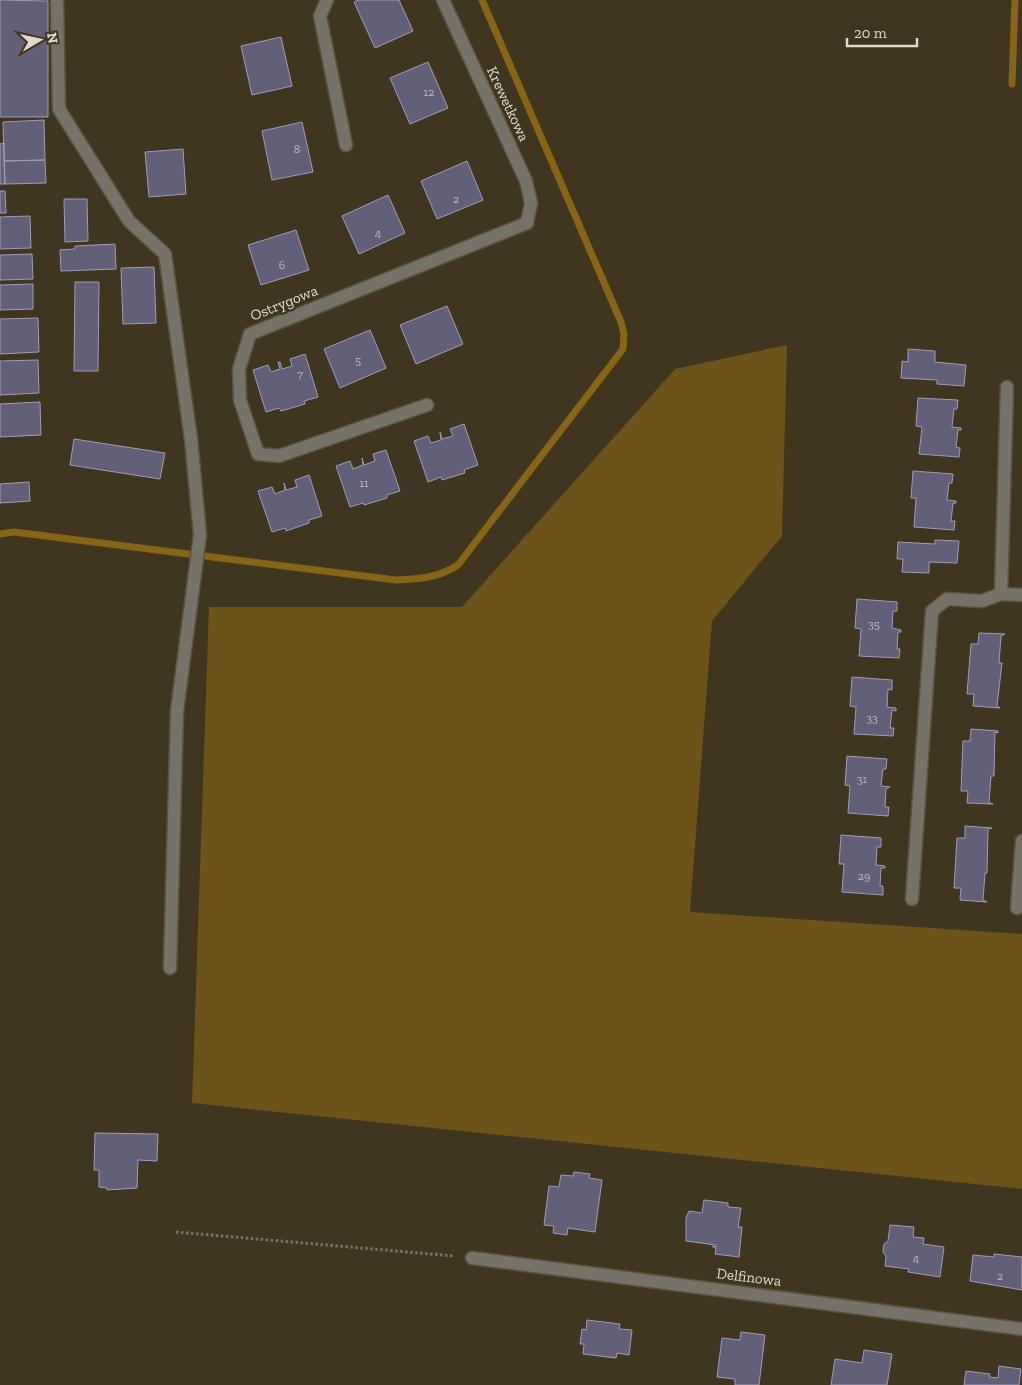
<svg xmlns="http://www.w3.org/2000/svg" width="1022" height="1385" font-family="'Zilla Slab',serif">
	<rect width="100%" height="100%" fill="#40351e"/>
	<path fill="#6c531a" d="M787,345L782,536L712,621L690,912L1022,934V1189L192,1103L209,607H462L675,369Z"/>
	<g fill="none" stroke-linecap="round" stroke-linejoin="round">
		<path stroke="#866616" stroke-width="7" d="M1012,84L1015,0
			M0,534L14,532L396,580C419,579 438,578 458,565L623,349L624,334L621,322L482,0"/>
	</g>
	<path fill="#625f78" stroke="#a09db9" d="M0,0L48,1V117H0Z
		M359,0H399L413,31L375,48L354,2Z
		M281,37L292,86L252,95L241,46Z
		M428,62L448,108L410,124L390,78Z
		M44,120L45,160L4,161L3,122Z
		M302,122L313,172L272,180L262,131Z
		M4,143L5,184H0V144Z
		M183,149L186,194L149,197L145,152Z
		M45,160L46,183L5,184L4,161Z
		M467,161L483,200L437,219L421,181Z
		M0,191H5L6,213H0Z
		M388,195L405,233L359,254L342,216Z
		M64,199H87L88,241L65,242Z
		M30,216L31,248L0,249V217Z
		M296,230L309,270L261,285L248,245Z
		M115,244L116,269L61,271L60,250L75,249V246Z
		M32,254L33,279L0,280V255Z
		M154,267L156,323L123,324L121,268Z
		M75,282H99L98,371H74Z
		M33,284V309L0,310V285Z
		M447,306L463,344L416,364L400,325Z
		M38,318L39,352L0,354V319Z
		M370,330L386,368L340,388L324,349Z
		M908,349L935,351V362L966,365L964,386L937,384V380L901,378L902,361L908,362Z
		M305,354L318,397L304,401L305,404L281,411L279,408L266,412L253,370L268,365L271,372L280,369L278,362H280L282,369L292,366L290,359Z
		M38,360L39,393L0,395V361Z
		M918,398L958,400L957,409H954L952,427L961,428V430H958L956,447L960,448L959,457L919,454L922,427L916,426Z
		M40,402L41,435L0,437V404Z
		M464,424L478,465L464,470L465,473L442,480L441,477L428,482L414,441L428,436L431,443L441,440L440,432L442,439L453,436L450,429Z
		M74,439L165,453L160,479L70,465Z
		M386,450L400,491L387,495V498L364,505L363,503L350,507L336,466L350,461L353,469L363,465L362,458L364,465L375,461L373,454Z
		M913,471L953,474L952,483H949L947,500L956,501V503H953L951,521H955L954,530L914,527L916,498H911Z
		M309,475L322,516L309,520V523L286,531L285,528L272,532L258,491L272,487L275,494L285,490L284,483L286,490L297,487L295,480Z
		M29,482L30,501L0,503V484Z
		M935,540L959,541L957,563L929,562V573L902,572L903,559H897L898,542L935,544Z
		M857,599L897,602V611H893L892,628L901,630V632H898L897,649H900L899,658L859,656L861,629L855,628Z
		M979,633L1005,634L1001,636L999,663H1002L997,706L1000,708L973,706L974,694H967L971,644H978Z
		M852,677L892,680V690L888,689L887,707L896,708V711L892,710L890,728H894L893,736L854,734L856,707L850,706Z
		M971,729L998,731V733L995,732L994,776H991L989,803L993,804L967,803L968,791H961L963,741H970Z
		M847,756L887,759L886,769H883L881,786L890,787L886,789L885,807H889L888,816L848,813L850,786L845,785Z
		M965,826L992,828L988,829L987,873H985L983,900L987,902L960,900L961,888H954L957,838H965Z
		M841,835L881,838V847H877L876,865L885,866V868H881L880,886H883V895L842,892L844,864H839Z
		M95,1133L158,1134L157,1161L138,1160L137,1188L107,1190V1188L99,1187V1170H94Z
		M574,1172L590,1174L589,1178L602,1180L595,1232L568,1228L567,1235L553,1233L554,1226L544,1225L549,1186L559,1187L561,1175L573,1176Z
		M704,1200L728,1203V1207L741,1208L738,1227H742L739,1257L715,1254L716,1249L712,1246L716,1247V1245L686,1241V1218L689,1211L702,1213Z
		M890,1225L914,1227L913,1237L924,1238L923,1244L944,1247L940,1277L908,1272L909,1269L885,1266L886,1256L883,1252L884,1244L888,1241Z
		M994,1254L1022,1257V1290L970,1281L973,1255L994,1257Z
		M587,1320L620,1324L619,1329L632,1330L629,1355L617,1353L616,1358L583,1354L584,1344H580L582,1329L586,1330Z
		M741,1332L765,1335L759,1385H735V1379L717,1377L722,1338L740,1340Z
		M864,1350L892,1354L887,1385H831L835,1359L862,1363Z
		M999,1366L1021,1369L1019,1385H964L966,1371L990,1374L989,1377L998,1378Z"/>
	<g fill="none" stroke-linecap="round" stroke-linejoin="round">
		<g stroke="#5d533d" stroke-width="15">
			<path id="minor" d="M57,0L59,109L129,221L165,254L191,439L200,535L177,711L170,968
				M327,0L320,16L346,145
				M427,405L279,456L258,454L240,400L239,369L250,334L527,223L531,203L526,181L443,0
				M1001,594L1007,387
				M912,899L932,611L947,599L982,601L1001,594L1022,595
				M1017,908L1022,841
				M472,1258L1022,1329"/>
		</g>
		<path stroke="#7d7360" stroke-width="3" stroke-dasharray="2.5 2.5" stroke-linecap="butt" d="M176,1232L454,1256"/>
		<use href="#minor" stroke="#777267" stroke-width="12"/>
	</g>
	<g text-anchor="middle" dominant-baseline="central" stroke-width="5" stroke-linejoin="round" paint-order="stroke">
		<g font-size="12" fill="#c0bab7">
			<text x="429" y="92">12</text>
			<text x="297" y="149">8</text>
			<text x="456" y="199">2</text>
			<text x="378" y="233">4</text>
			<text x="282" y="265">6</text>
			<text x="358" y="360">5</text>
			<text x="300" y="374">7</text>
			<text x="364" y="483">11</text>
			<text x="874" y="624">35</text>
			<text x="872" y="718">33</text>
			<text x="862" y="779">31</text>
			<text x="864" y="876">29</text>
			<text x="916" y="1258">4</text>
			<text x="1000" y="1276">2</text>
		</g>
		<g font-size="15" fill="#e0d9cc" stroke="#40351e">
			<text transform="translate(508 104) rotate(65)">Krewetkowa</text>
			<text transform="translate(284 303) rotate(-22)">Ostrygowa</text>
			<text transform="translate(749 1277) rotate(7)">Delfinowa</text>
		</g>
	</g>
	<g transform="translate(40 40) rotate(81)" stroke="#40351e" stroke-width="4" paint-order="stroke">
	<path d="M0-4L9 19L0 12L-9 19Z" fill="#e0d9cc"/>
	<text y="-8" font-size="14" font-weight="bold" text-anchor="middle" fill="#e0d9cc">N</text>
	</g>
	<path d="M847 38v8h70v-8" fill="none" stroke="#e0d9cc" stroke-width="2.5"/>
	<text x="854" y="38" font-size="15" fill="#e0d9cc" stroke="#40351e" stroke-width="4" paint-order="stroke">20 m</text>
</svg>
